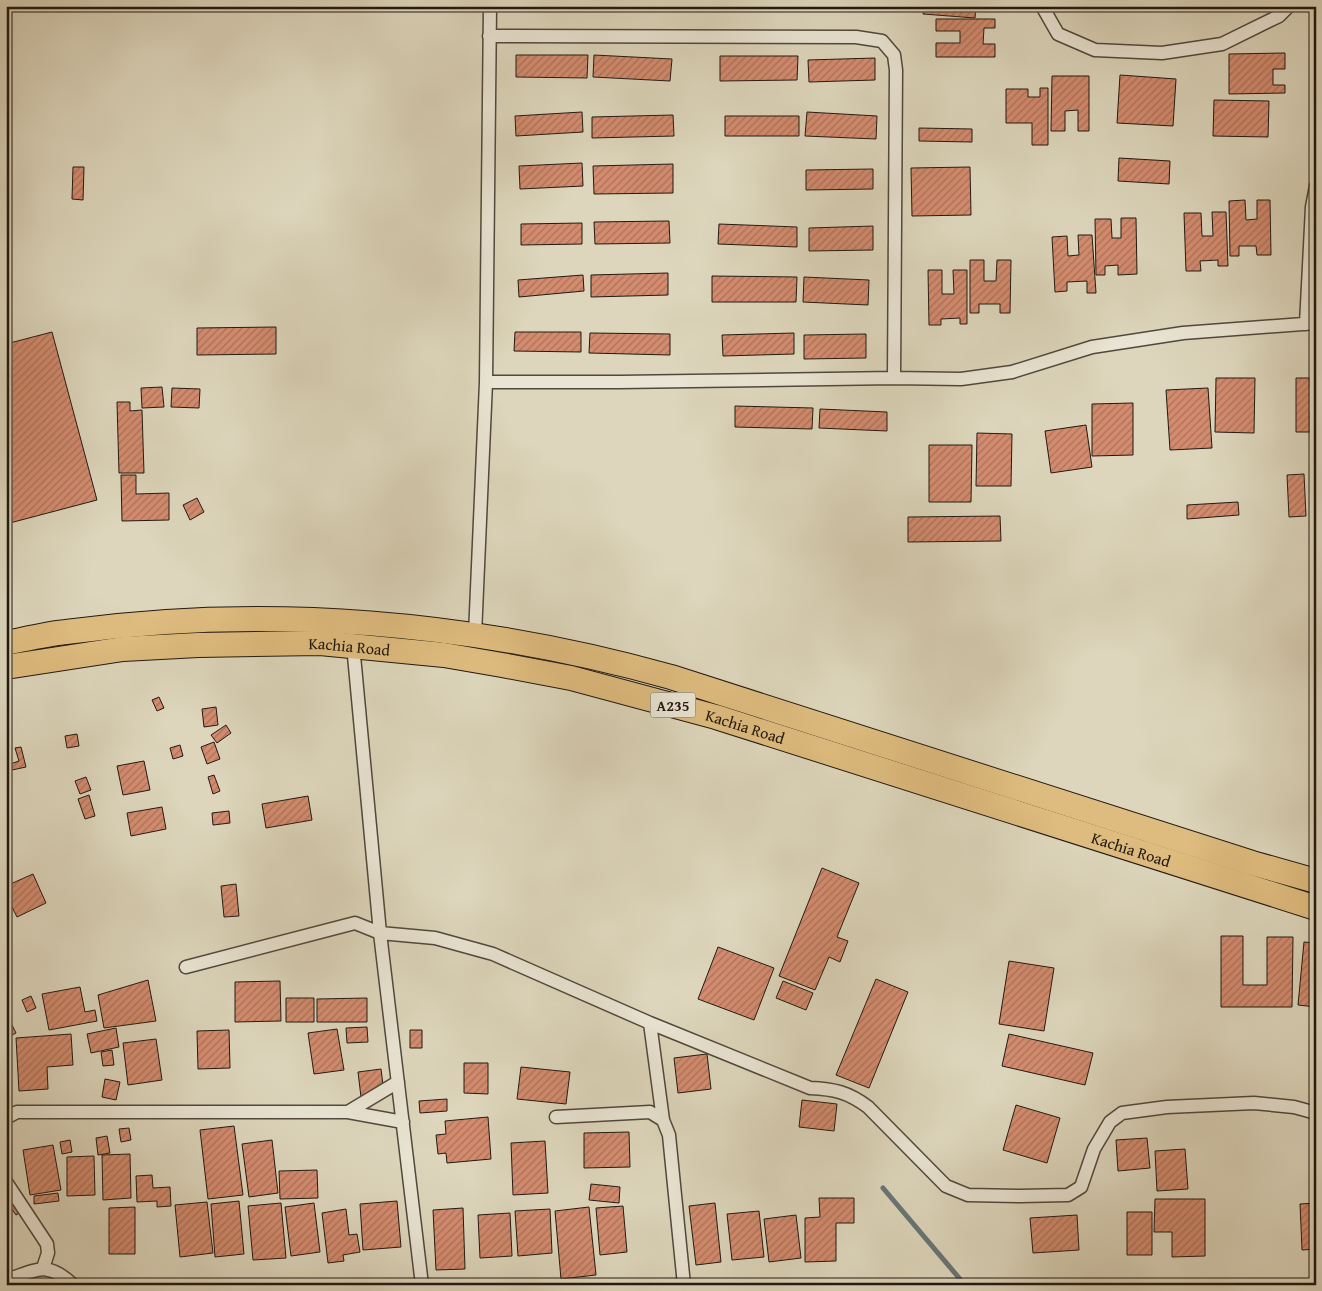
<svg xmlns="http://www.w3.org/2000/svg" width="1322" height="1291" font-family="'Gentium Book Plus',serif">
	<defs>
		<pattern id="building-hatch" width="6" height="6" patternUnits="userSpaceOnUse" patternTransform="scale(1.25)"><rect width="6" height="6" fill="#d48c6f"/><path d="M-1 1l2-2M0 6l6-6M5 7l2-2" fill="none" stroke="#ac715a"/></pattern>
	</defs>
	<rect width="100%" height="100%" fill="#ddd6bc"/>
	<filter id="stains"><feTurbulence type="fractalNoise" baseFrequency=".004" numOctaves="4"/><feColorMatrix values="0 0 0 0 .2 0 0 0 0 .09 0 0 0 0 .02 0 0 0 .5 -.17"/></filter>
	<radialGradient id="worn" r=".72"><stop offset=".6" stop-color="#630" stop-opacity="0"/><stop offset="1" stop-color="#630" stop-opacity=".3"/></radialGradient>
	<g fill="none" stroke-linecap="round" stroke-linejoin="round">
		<path stroke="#677776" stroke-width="5" d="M883,1188L965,1285"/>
	</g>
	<path fill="url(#building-hatch)" stroke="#221811" d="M923,6H976L975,18L923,14Z
		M936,19H995V28H984L983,44H995V57H936V43H960V31H936Z
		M1285,53V69H1273V85H1285V93L1229,94V54Z
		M516,55H588L587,78L516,77Z
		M594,55L672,59L670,81L593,77Z
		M720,56H798L797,80L720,81Z
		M875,58V80L809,82L808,60Z
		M1120,75L1176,79L1173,126L1117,123Z
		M1052,76H1089V131H1078V110L1065,111V131H1051Z
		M1040,88H1048V145H1032V123H1006V89H1028V97H1040Z
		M1214,100L1269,101L1268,137L1213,136Z
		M582,112L583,132L516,136L515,116Z
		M807,112L877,116L876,139L805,136Z
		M673,115L674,136L592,138V117Z
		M725,116H799V136H725Z
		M919,128L972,129V142L919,141Z
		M1119,158L1170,161L1169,184L1118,181Z
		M582,163L583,186L520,189L519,166Z
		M673,164V193L594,194L593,166Z
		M73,167H84L83,200L72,199Z
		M970,167L971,215L912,216L911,168Z
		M873,169V189L806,190V170Z
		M1245,200L1246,220L1257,219V200H1270L1271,255H1257L1256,246H1239V256H1230L1229,201Z
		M1212,212H1226L1228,266H1218V260L1200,261L1201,271H1186L1184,213H1201L1202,236H1213Z
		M1121,218H1136L1137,274L1118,275V265L1105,266V275H1096L1095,219H1111L1112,238H1121Z
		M669,221L670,243L595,244L594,222Z
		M582,223V244L521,245V224Z
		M719,224L797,227V247L718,244Z
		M873,226V250L809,251V228Z
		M1078,235H1092L1096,293H1087V281L1067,282V291L1055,292L1052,237L1067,236L1068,256L1079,255Z
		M970,260H984V281H996L997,260H1011L1010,313H1000V304H979V313H970Z
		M928,270H942V294H954L953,270H967V324H960V318L941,319V325H929Z
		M668,273V295L591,297V275Z
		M583,275L584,291L519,297L518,280Z
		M712,276L797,277L796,302H712Z
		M804,277L869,280L868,305L803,302Z
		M276,327V354L197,355V328Z
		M52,332L97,500L6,524V344Z
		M515,332H581V352L514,351Z
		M590,333L670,334V355L589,353Z
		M794,333V354L723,356L722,335Z
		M866,334V358L804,359V335Z
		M1216,378H1255L1254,433L1215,432Z
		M1296,378H1310V387H1316V411H1310V432H1296Z
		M162,387L164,407L142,408L141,388Z
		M172,388L200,389L199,408L171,407Z
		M1208,388L1212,448L1170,450L1166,390Z
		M117,402H130V411L142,410L144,473H119Z
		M1133,403V455L1092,456V404Z
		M735,406L813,408L812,429L735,427Z
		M820,409L887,412V431L819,428Z
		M1086,425L1092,467L1051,473L1045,431Z
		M977,433L1012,434L1011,486H976Z
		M929,445H972L971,502H929Z
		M1304,474L1306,516L1289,517L1287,475Z
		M121,475H136V494L169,493V520L122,521Z
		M197,498L204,512L190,520L183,505Z
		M1238,502L1239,515L1187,519V505Z
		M1000,516L1001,541L908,542V517Z
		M159,697L164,708L157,711L152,700Z
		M216,707L218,725L204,727L202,709Z
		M226,725L231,733L217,743L211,735Z
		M77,734L79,746L67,748L65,736Z
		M214,742L220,759L207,764L201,747Z
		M180,745L183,756L173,759L170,748Z
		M21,747L26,767L12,770L10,764L19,761L15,748Z
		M144,761L150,790L123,795L117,766Z
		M214,775L220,791L213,794L208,777Z
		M86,777L91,790L80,794L75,781Z
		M89,795L95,816L85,819L78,799Z
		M308,796L312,820L266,828L262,804Z
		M162,807L166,829L131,836L127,813Z
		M229,811L230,823L213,825L212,813Z
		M822,868L859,883L837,937L848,941L840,962L829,957L815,990L779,976Z
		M33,874L46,903L17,917L6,895V886Z
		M236,884L239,916L224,917L221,886Z
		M1221,936H1243V985H1267V937H1293L1292,1007H1221Z
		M1304,942L1316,943V1007L1298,1005Z
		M718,947L774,968L754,1020L698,999Z
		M1009,961L1054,968L1044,1031L999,1024Z
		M876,979L908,992L869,1088L836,1075Z
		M148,980L156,1021L104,1028L98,995Z
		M280,981L281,1021L235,1022V982Z
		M783,981L813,993L806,1010L776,998Z
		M80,987L85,1012L95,1010L97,1021L49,1030L42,994Z
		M31,996L36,1008L27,1012L22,1000Z
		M286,998H314V1022H286Z
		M367,998V1022H317V999Z
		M9,1019L16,1033L6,1038V1021Z
		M367,1027L368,1042L347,1043L346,1028Z
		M116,1028L119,1047L91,1053L87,1034Z
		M337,1029L344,1070L314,1074L308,1033Z
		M229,1030L230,1068L198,1069L197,1031Z
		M410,1030H422V1048H410Z
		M71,1034L73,1065L47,1067L48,1089L19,1091L16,1038Z
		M1009,1034L1093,1053L1085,1085L1002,1066Z
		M156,1039L162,1080L128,1085L123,1043Z
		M112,1050L114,1065L103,1066L101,1052Z
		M707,1054L711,1089L678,1093L674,1058Z
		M464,1063H488V1094L464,1093Z
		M521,1067L570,1072L566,1104L517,1099Z
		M381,1069L384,1093L361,1097L358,1072Z
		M105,1079L120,1082L116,1100L102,1097Z
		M447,1099V1111L420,1113L419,1101Z
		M802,1100L837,1104L834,1131L799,1127Z
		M1016,1105L1060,1118L1047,1163L1003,1150Z
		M488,1117L491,1159L447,1163L446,1153L438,1154L436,1135L446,1134L445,1121Z
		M234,1126L243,1195L208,1199L200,1130Z
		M129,1128L131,1140L121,1142L119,1129Z
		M629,1132L630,1167L584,1168V1133Z
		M107,1136L110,1153L98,1155L96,1138Z
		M1147,1138L1150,1168L1118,1171L1116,1140Z
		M70,1140L72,1152L62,1154L60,1142Z
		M272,1140L278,1193L249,1197L242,1144Z
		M545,1141L548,1193L513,1195L511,1143Z
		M53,1145L61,1190L30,1195L23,1150Z
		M1185,1149L1188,1189L1157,1191L1155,1151Z
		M130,1154L131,1198L103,1200L102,1155Z
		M94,1156L95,1195L67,1196V1157Z
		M317,1170L318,1198L280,1199L279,1171Z
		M152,1175L153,1188L170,1187L171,1206L157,1207V1201L137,1202L136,1176Z
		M6,1180L23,1211L16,1215L6,1201Z
		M591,1184L620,1187L619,1203L589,1200Z
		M58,1193L59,1201L34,1204V1196Z
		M819,1198H854V1223H836V1261L805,1262V1218L820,1217Z
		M1155,1199H1205V1256L1172,1257V1232H1154Z
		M239,1201L244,1254L215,1257L211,1204Z
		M397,1201L401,1247L363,1250L360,1204Z
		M207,1202L213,1253L180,1257L175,1205Z
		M281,1203L286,1258L253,1260L248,1206Z
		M314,1203L320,1252L291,1256L285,1207Z
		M715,1203L721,1262L696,1265L689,1206Z
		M1316,1203V1249L1302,1250L1300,1204Z
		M623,1206L627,1252L600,1255L596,1208Z
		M135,1207V1254H109V1208Z
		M589,1207L596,1275L561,1279L555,1211Z
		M463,1208L465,1269L436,1270L433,1210Z
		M346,1209L349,1235L357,1234L360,1252L343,1255L344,1261L328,1263L322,1213Z
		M550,1209L552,1253L518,1256L515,1211Z
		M759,1211L764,1257L732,1260L727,1214Z
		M1127,1212H1152V1255H1127Z
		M510,1213L512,1256L480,1258L478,1215Z
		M796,1215L801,1258L769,1262L764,1219Z
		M1077,1215L1079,1250L1033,1253L1030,1218Z"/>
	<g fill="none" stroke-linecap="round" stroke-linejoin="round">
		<g stroke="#51483c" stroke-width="15">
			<path id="street" d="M1042,6L1058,34L1095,50L1162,53L1222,44L1279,16L1289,6
				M489,36L856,37L882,41L894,55L896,70L894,378
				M1306,324L1312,207L1316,186
				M486,382H620L894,378L961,379L1012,372L1092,347L1183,333L1316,323
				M475,635L486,382L490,6
				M353,645L380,933L422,1285
				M186,967L355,923L380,933L435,938L493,954L650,1023L810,1088C834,1089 848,1092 868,1107L946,1186L968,1195L1020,1196L1068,1195L1081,1187L1094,1149L1110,1122L1122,1113L1167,1107L1254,1103L1294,1107L1316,1113
				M650,1023L663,1120L669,1135L684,1285
				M348,1112L398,1082
				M556,1117L650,1112L663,1120
				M6,1118L17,1112H348L403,1122
				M6,1182L47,1244L48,1253L43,1268
				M6,1280C37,1270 47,1260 73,1285"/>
		</g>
		<g stroke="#221811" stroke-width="26">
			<g id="highway">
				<path d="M6,643C26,639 46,634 66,632C268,604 474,622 671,677L1252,863L1316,881"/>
				<path id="s1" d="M6,667L123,649L198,645L320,643L444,655L502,665L571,678L716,717L1316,908"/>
			</g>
		</g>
		<use href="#street" stroke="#e9e4d3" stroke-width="12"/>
		<use href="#highway" stroke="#debb7e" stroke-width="24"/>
	</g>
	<g text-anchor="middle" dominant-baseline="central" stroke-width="4" stroke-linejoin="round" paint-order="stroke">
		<rect fill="#e9e4d3" stroke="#5e554b" stroke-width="1" x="650.5" y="692.5" width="45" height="25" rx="4"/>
		<g font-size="15" font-weight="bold" fill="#221811">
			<text x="673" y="705">A235</text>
		</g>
		<g font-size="16" fill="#221811" stroke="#e9e4d3">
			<text stroke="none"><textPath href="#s1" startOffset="345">Kachia Road</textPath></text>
			<text stroke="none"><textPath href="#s1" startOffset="750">Kachia Road</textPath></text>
			<text stroke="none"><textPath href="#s1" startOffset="1155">Kachia Road</textPath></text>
		</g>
	</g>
	<rect width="1322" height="1291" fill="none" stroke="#ddd6bc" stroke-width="25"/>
	<rect x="8" y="8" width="1307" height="1276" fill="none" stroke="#221811" stroke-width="2.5"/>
	<rect x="12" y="12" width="1297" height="1266" fill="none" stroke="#221811"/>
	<rect width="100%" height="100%" filter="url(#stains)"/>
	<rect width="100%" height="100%" fill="url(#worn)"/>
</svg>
